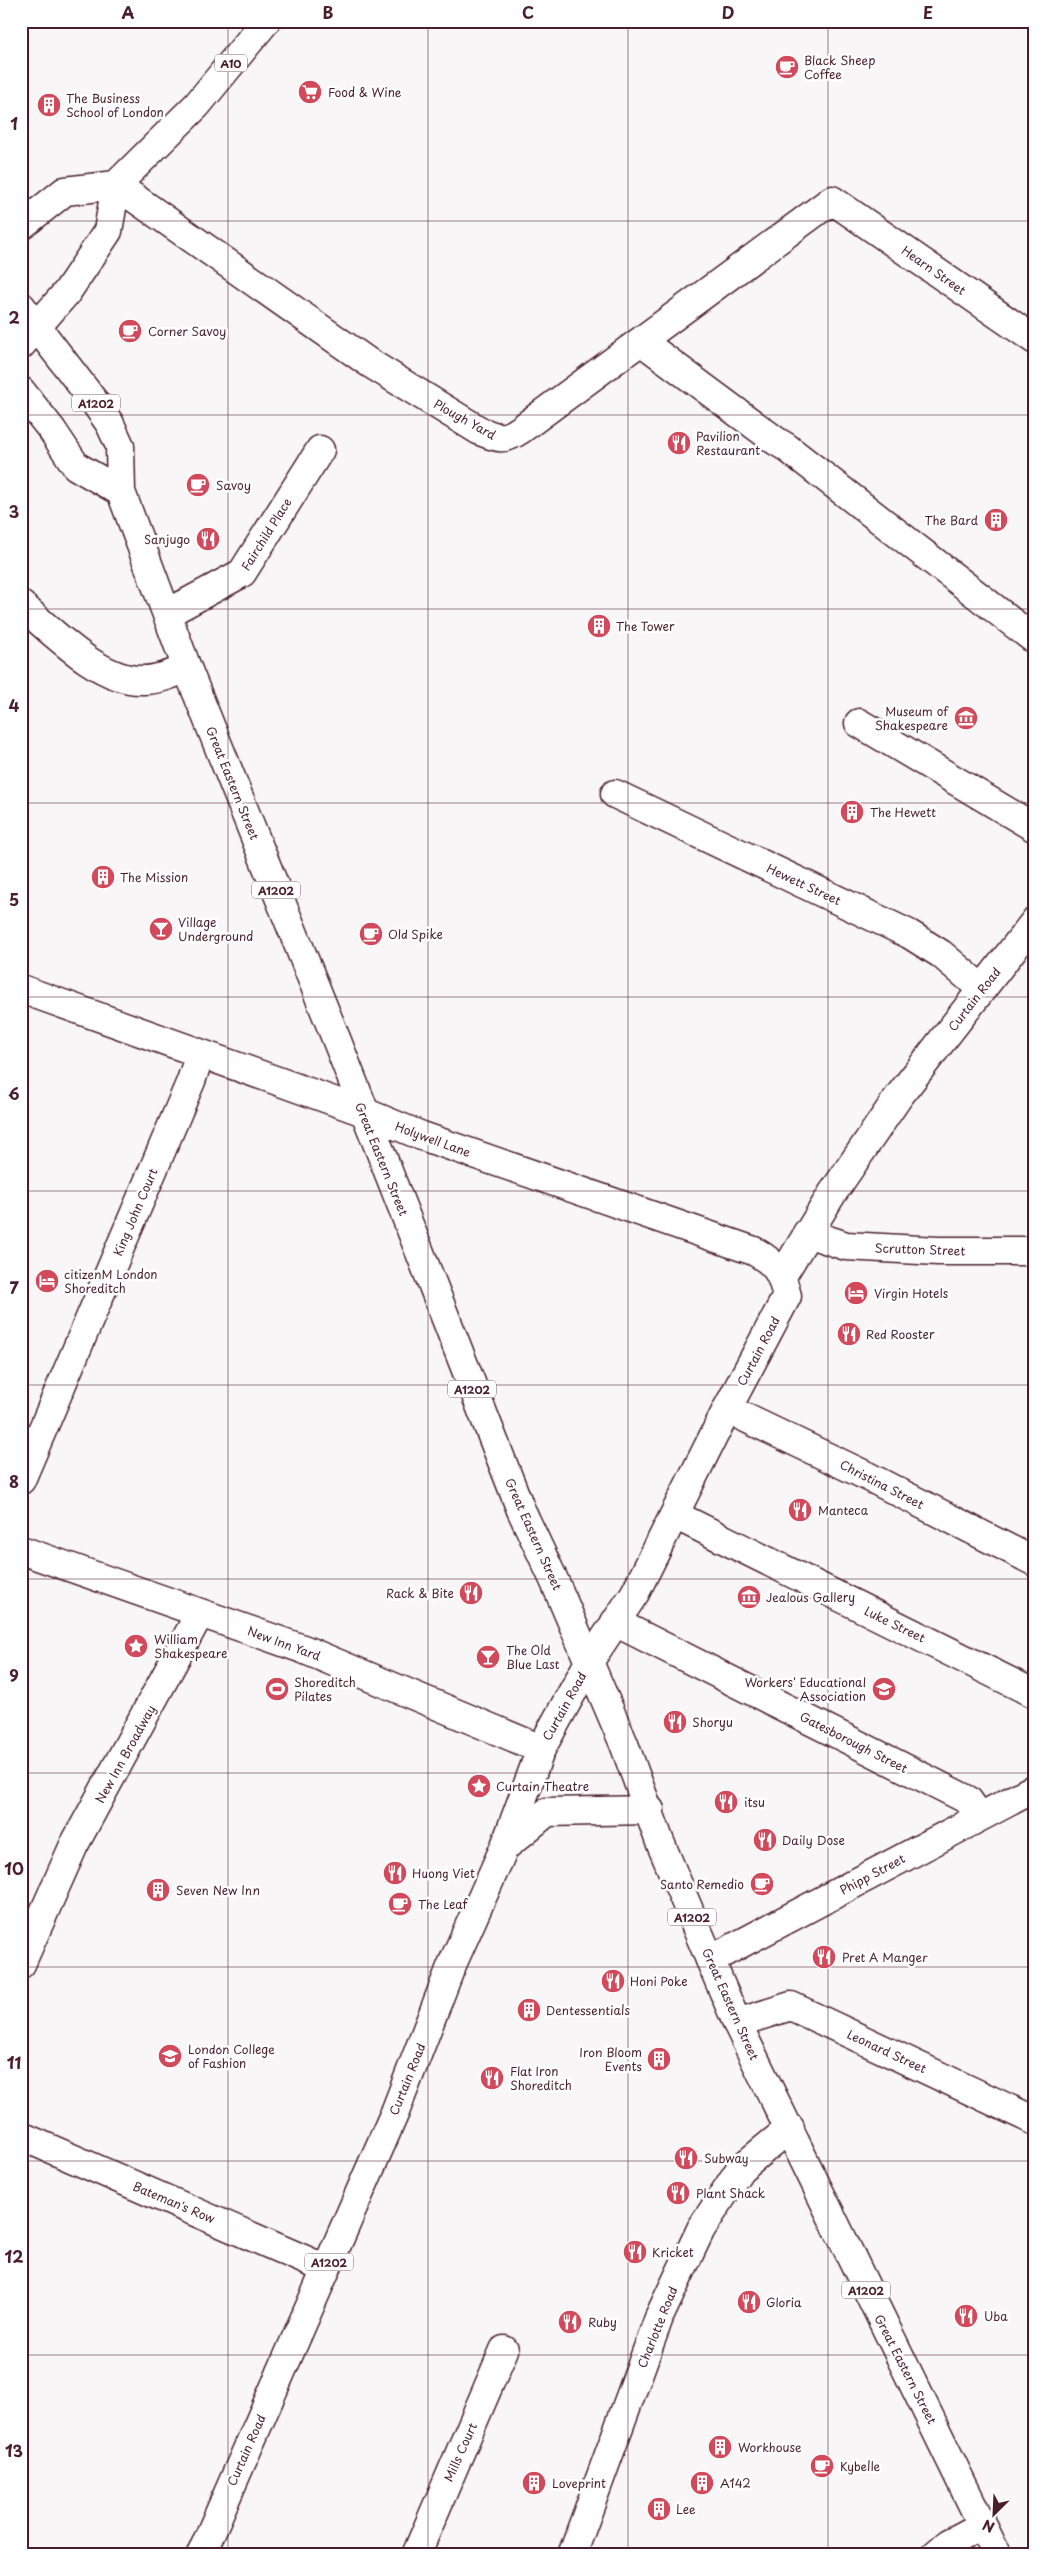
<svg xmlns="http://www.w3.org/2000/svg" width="1056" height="2576" font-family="'Playpen Sans',sans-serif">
	<rect width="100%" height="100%" fill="#f8f6f7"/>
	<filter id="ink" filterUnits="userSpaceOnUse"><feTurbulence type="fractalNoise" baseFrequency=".02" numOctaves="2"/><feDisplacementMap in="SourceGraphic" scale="10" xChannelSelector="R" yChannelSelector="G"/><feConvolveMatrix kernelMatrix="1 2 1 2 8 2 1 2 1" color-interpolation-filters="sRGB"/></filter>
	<g filter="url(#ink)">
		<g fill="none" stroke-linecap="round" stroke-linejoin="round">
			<g stroke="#4a1f2b" stroke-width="31">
				<path id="minor" d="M116,185L368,362L480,431C497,438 504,441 520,430L832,200L1035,340
					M641,341L776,441L786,447L1035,640
					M21,605C52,631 100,682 143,680C158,680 173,674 187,668
					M168,613L242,573L320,450
					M859,723L1035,828
					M615,794L909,934L941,954L982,989
					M21,989L364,1112
					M807,1233L846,1246L938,1251H1035
					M782,1276L832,1194L899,1096L1035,921
					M727,1409L867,1476L1035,1562
					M21,1480L191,1081L200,1054
					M675,1515L1035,1694
					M21,1550L303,1649L541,1749
					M615,1622L968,1800L980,1817
					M710,1960L1035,1788
					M21,1964L74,1845L200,1613
					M737,2023L791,2006L1035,2121
					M21,2136L326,2269
					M416,2555L504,2350
					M572,2555L660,2315L701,2229L740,2169L790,2128
					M935,2555L949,2543L983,2525"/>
			</g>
			<g stroke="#4a1f2b" stroke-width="31">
				<path id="major" d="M21,226L65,191L116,185
					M21,345L67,292L108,231L116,185L197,105L266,21"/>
			</g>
			<g stroke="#4a1f2b" stroke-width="31">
				<path id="highway" d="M21,306L96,404L110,424L120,446L121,492L187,668L337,1041L521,1510L554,1580L624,1744L660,1842L737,2023L997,2555
					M21,391L52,430L76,466L121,492
					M506,1846L547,1812L650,1810
					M201,2555L395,2112L451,1967L505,1846L541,1749L589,1662L635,1593L727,1409L787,1296C781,1272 777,1264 754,1251L422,1136L364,1112"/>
			</g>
			<use href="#minor" stroke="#fff" stroke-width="28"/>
			<use href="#major" stroke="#fff" stroke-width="28"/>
			<use href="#highway" stroke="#fff" stroke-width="28"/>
		</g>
	</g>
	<path fill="none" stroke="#4a1f2b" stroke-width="1" stroke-opacity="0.55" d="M228,21V2555M428,21V2555M628,21V2555M828,21V2555M21,221H1035M21,415H1035M21,609H1035M21,803H1035M21,997H1035M21,1191H1035M21,1385H1035M21,1579H1035M21,1773H1035M21,1967H1035M21,2161H1035M21,2355H1035"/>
	<defs>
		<g id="cafe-disc" transform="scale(1.25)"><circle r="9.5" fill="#d1495b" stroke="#fff"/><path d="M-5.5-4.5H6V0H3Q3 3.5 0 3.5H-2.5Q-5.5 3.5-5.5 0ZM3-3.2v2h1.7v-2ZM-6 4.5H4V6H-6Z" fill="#fff"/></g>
		<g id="supermarket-disc" transform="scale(1.25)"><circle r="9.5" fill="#d1495b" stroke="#fff"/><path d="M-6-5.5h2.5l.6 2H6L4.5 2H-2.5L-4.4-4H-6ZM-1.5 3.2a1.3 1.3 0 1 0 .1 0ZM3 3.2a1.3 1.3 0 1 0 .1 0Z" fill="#fff"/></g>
		<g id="building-disc" transform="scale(1.25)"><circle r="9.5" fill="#d1495b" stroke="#fff"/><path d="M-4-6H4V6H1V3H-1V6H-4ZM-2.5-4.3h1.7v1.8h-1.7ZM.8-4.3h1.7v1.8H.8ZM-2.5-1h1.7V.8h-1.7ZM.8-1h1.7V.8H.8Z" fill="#fff"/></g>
		<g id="restaurant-disc" transform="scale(1.25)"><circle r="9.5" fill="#d1495b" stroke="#fff"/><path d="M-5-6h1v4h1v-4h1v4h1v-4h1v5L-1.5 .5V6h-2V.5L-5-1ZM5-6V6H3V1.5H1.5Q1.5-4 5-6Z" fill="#fff"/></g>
		<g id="museum-disc" transform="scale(1.25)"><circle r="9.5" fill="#d1495b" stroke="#fff"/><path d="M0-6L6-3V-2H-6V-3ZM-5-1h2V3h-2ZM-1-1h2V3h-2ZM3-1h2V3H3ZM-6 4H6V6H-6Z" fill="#fff"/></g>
		<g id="bar-disc" transform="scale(1.25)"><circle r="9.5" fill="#d1495b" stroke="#fff"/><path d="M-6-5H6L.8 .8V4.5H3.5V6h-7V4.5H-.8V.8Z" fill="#fff"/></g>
		<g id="hotel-disc" transform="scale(1.25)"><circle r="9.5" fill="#d1495b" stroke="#fff"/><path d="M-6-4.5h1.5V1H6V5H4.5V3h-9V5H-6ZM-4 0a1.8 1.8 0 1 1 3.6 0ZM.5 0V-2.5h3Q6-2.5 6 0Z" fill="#fff"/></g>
		<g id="sight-disc" transform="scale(1.25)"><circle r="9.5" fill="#d1495b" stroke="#fff"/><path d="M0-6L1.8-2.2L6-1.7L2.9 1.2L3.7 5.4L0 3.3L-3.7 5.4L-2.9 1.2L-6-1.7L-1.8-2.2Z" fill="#fff"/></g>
		<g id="stadium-disc" transform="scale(1.25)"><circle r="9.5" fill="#d1495b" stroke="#fff"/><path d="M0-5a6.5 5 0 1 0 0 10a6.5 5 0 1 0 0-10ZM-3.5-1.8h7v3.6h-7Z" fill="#fff"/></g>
		<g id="university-disc" transform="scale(1.25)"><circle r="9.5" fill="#d1495b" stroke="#fff"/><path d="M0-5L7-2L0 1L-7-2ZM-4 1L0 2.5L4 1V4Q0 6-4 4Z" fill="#fff"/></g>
	</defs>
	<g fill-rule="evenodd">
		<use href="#cafe-disc" x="787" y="67"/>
		<use href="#supermarket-disc" x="310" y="92"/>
		<use href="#building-disc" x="49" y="105"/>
		<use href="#cafe-disc" x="130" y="331"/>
		<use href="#restaurant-disc" x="679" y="443"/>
		<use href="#cafe-disc" x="198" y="485"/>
		<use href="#building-disc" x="996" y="520"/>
		<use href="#restaurant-disc" x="208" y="539"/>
		<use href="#building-disc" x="599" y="626"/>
		<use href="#museum-disc" x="966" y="718"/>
		<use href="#building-disc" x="852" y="812"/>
		<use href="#building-disc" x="103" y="877"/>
		<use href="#bar-disc" x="161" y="929"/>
		<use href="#cafe-disc" x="371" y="934"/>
		<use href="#hotel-disc" x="47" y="1281"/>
		<use href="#hotel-disc" x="856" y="1293"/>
		<use href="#restaurant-disc" x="849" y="1334"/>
		<use href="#restaurant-disc" x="800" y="1510"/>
		<use href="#restaurant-disc" x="471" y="1593"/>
		<use href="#museum-disc" x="749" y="1597"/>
		<use href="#sight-disc" x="136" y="1646"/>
		<use href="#bar-disc" x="488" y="1657"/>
		<use href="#stadium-disc" x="277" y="1689"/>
		<use href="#university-disc" x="884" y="1689"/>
		<use href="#restaurant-disc" x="675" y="1722"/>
		<use href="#sight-disc" x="479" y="1786"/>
		<use href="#restaurant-disc" x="726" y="1802"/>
		<use href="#restaurant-disc" x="765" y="1840"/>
		<use href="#restaurant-disc" x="395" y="1873"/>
		<use href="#cafe-disc" x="762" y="1884"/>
		<use href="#building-disc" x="158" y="1890"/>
		<use href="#cafe-disc" x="400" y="1904"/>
		<use href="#restaurant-disc" x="824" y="1957"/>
		<use href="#restaurant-disc" x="613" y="1981"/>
		<use href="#building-disc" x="529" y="2010"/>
		<use href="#university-disc" x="170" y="2056"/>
		<use href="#building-disc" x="659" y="2059"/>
		<use href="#restaurant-disc" x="492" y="2078"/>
		<use href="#restaurant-disc" x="686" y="2158"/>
		<use href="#restaurant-disc" x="678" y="2193"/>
		<use href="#restaurant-disc" x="635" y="2252"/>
		<use href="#restaurant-disc" x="749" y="2302"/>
		<use href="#restaurant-disc" x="966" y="2316"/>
		<use href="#restaurant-disc" x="570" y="2322"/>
		<use href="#building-disc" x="720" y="2447"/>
		<use href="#cafe-disc" x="822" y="2466"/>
		<use href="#building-disc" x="534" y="2483"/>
		<use href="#building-disc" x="702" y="2483"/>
		<use href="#building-disc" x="659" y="2509"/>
	</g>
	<g text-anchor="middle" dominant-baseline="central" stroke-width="5" stroke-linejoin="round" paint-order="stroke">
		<g fill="#fff" stroke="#80626b" stroke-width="1">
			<rect x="215" y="54.5" width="32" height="17" rx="4"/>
			<rect x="72" y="394.5" width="48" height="17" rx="4"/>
			<rect x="252" y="881.5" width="48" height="17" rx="4"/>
			<rect x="448" y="1380.5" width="48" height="17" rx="4"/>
			<rect x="668" y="1908.5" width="48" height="17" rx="4"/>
			<rect x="305" y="2253.5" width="48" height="17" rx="4"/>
			<rect x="842" y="2281.5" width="48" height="17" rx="4"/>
		</g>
		<g font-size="11" font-weight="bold" fill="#4a1f2b">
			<text x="231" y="63">A10</text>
			<text x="96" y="403">A1202</text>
			<text x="276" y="890">A1202</text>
			<text x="472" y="1389">A1202</text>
			<text x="692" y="1917">A1202</text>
			<text x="329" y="2262">A1202</text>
			<text x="866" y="2290">A1202</text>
		</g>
		<g font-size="12" fill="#4a1f2b" stroke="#fff" text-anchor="start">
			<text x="804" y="60">Black Sheep<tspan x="804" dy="14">Coffee</tspan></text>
			<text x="328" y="92">Food &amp; Wine</text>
			<text x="66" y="98">The Business<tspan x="66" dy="14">School of London</tspan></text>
			<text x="148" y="331">Corner Savoy</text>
			<text x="696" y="436">Pavilion<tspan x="696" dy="14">Restaurant</tspan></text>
			<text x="216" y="485">Savoy</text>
			<text x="978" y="520" text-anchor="end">The Bard</text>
			<text x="190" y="539" text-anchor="end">Sanjugo</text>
			<text x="616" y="626">The Tower</text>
			<text x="948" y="711" text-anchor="end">Museum of<tspan x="948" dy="14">Shakespeare</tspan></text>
			<text x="870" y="812">The Hewett</text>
			<text x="120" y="877">The Mission</text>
			<text x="178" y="922">Village<tspan x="178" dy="14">Underground</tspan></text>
			<text x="388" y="934">Old Spike</text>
			<text x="64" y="1274">citizenM London<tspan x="64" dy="14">Shoreditch</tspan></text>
			<text x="874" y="1293">Virgin Hotels</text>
			<text x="866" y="1334">Red Rooster</text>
			<text x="818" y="1510">Manteca</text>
			<text x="454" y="1593" text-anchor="end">Rack &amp; Bite</text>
			<text x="766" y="1597">Jealous Gallery</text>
			<text x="154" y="1639">William<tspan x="154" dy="14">Shakespeare</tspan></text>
			<text x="506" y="1650">The Old<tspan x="506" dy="14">Blue Last</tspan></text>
			<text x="294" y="1682">Shoreditch<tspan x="294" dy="14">Pilates</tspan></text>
			<text x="866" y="1682" text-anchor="end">Workers' Educational<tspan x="866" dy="14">Association</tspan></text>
			<text x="692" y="1722">Shoryu</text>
			<text x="496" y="1786">Curtain Theatre</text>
			<text x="744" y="1802">itsu</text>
			<text x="782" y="1840">Daily Dose</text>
			<text x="412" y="1873">Huong Viet</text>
			<text x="744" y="1884" text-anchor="end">Santo Remedio</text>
			<text x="176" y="1890">Seven New Inn</text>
			<text x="418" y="1904">The Leaf</text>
			<text x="842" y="1957">Pret A Manger</text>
			<text x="630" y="1981">Honi Poke</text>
			<text x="546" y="2010">Dentessentials</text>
			<text x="188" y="2049">London College<tspan x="188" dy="14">of Fashion</tspan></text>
			<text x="642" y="2052" text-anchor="end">Iron Bloom<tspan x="642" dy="14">Events</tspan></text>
			<text x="510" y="2071">Flat Iron<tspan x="510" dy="14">Shoreditch</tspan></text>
			<text x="704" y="2158">Subway</text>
			<text x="696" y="2193">Plant Shack</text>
			<text x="652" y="2252">Kricket</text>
			<text x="766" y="2302">Gloria</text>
			<text x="984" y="2316">Uba</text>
			<text x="588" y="2322">Ruby</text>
			<text x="738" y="2447">Workhouse</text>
			<text x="840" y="2466">Kybelle</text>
			<text x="552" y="2483">Loveprint</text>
			<text x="720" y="2483">A142</text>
			<text x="676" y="2509">Lee</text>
		</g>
		<g font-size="12" fill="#4a1f2b" stroke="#fff">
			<text transform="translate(934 270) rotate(35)">Hearn Street</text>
			<text transform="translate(465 419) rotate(29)">Plough Yard</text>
			<text transform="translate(266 534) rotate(-58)">Fairchild Place</text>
			<text transform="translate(233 783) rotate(68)">Great Eastern Street</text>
			<text transform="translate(804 884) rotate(25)">Hewett Street</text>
			<text transform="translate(974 999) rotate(-52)">Curtain Road</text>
			<text transform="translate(433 1139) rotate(20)">Holywell Lane</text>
			<text transform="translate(382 1159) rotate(68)">Great Eastern Street</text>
			<text transform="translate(135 1212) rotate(-67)">King John Court</text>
			<text transform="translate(920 1249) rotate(2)">Scrutton Street</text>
			<text transform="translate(758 1351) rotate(-62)">Curtain Road</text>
			<text transform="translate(882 1484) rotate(27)">Christina Street</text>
			<text transform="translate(534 1534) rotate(66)">Great Eastern Street</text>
			<text transform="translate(895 1624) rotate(26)">Luke Street</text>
			<text transform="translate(284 1643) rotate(20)">New Inn Yard</text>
			<text transform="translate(564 1706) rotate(-61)">Curtain Road</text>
			<text transform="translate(854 1742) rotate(27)">Gatesborough Street</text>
			<text transform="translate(125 1754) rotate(-61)">New Inn Broadway</text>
			<text transform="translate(872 1874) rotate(-28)">Phipp Street</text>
			<text transform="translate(731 2004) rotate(66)">Great Eastern Street</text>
			<text transform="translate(887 2051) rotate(25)">Leonard Street</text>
			<text transform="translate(407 2079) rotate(-68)">Curtain Road</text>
			<text transform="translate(174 2202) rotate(23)">Bateman's Row</text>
			<text transform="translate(657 2327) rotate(-68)">Charlotte Road</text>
			<text transform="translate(906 2369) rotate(63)">Great Eastern Street</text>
			<text transform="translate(246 2450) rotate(-66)">Curtain Road</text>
			<text transform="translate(460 2452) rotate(-66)">Mills Court</text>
		</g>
	</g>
	<rect width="1056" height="2576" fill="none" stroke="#fff" stroke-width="55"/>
	<g transform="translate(994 2514) rotate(204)" stroke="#ffffff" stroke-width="4" paint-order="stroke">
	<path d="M0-4L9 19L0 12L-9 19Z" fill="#4a1f2b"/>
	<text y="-8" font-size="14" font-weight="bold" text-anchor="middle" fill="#4a1f2b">N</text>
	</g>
	<rect x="28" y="28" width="1000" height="2520" fill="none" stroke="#4a1f2b" stroke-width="2"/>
	<g font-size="16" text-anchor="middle" font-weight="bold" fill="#4a1f2b">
		<text x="128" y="19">A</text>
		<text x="328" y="19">B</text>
		<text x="528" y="19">C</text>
		<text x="728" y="19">D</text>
		<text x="928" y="19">E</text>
		<text x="14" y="130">1</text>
		<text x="14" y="324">2</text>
		<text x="14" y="518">3</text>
		<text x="14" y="712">4</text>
		<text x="14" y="906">5</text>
		<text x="14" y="1100">6</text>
		<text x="14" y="1294">7</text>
		<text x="14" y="1488">8</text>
		<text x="14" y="1682">9</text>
		<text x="14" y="1875">10</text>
		<text x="14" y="2069">11</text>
		<text x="14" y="2263">12</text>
		<text x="14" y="2457">13</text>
	</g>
</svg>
